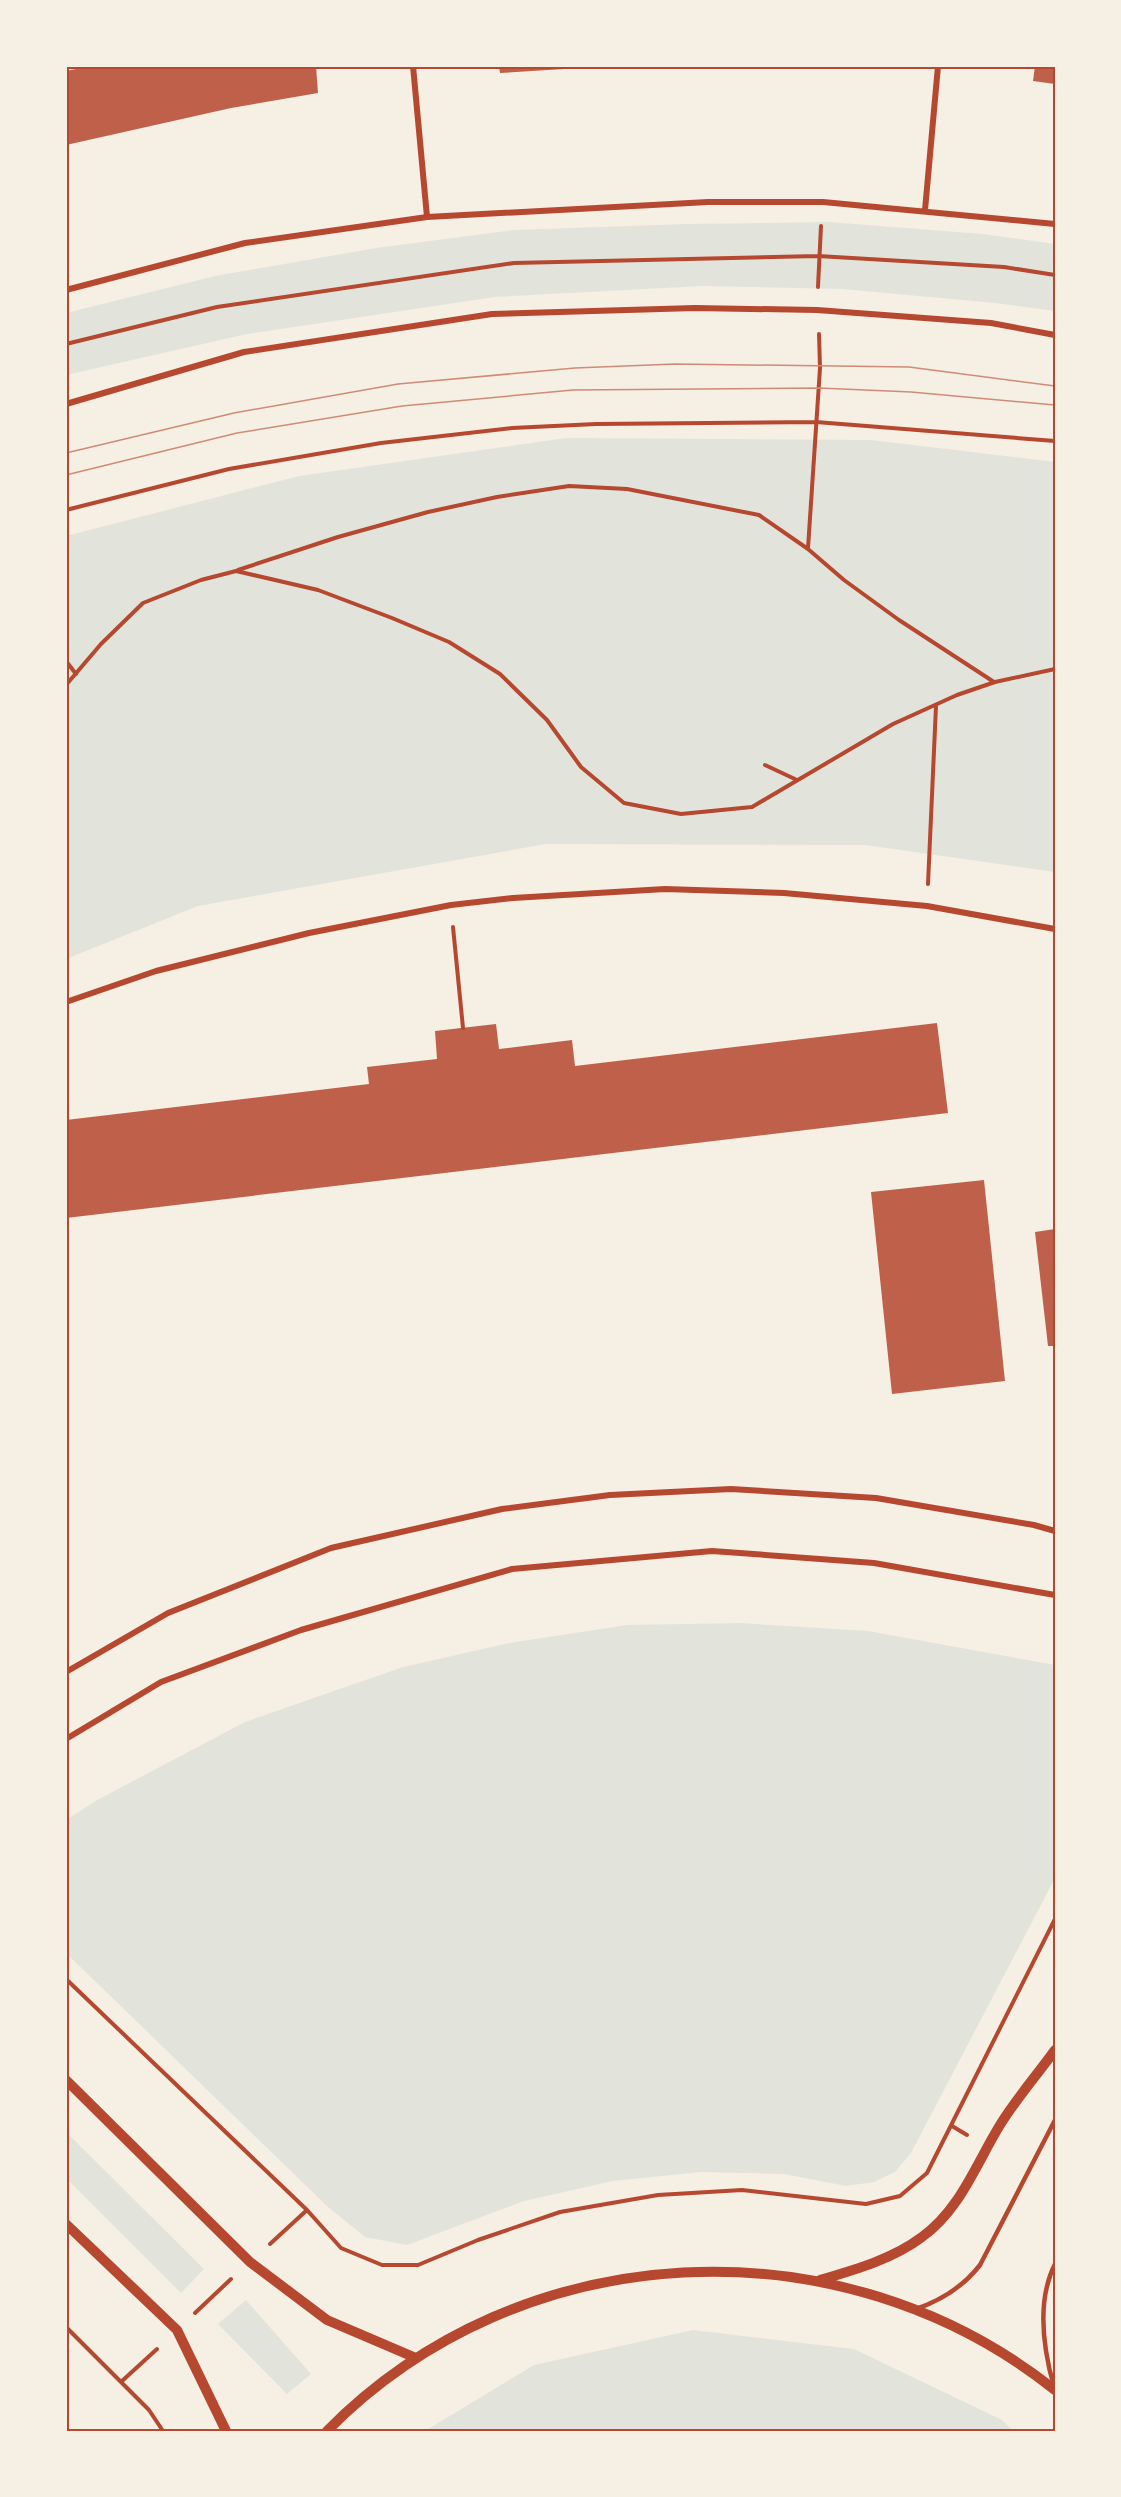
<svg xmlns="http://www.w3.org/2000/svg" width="1121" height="2497" font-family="Montserrat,sans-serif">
	<rect width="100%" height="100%" fill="#f6efe4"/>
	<path fill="#e2e4dc" d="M829,222L983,234L1055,244V311L995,303L842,289L702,286L495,297L247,334L66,375V313L215,276L376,248L514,230L686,224Z
		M566,438L871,440L1055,462V872L865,845L546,844L198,906L66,959V536L299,476Z
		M740,1623L868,1631L1055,1665V1878L911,2153L895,2172L874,2182L846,2186L784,2174L701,2172L613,2181L524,2201L407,2245L365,2237L328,2207L66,1953V1820L99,1799L245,1722L403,1667L509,1643L627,1625Z
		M66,2132L204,2269L181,2293L66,2178Z
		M246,2300L311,2374L287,2394L218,2324Z
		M693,2330L854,2349L1002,2420L1013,2431H425L534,2365Z"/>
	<path fill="#bf614a" d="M91,66H316L318,93L231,108L66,145V71Z
		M499,66H580V68L500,73Z
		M1035,66H1055V84L1033,81Z
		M937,1023L948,1113L66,1218V1120L369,1084L367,1067L437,1059L435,1031L496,1024L499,1049L572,1040L575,1066Z
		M984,1180L1005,1381L892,1394L871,1192Z
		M1055,1229V1346H1048L1035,1232Z"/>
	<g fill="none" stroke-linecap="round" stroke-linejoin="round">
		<path stroke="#b5482f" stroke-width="4" d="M818,287L821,226
			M66,344L217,307L514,263L818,256L1004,267L1055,275
			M66,510L229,469L381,443L512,428L596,424L816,422L1055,441
			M808,548L820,368L819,334
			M238,570L338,537L428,512L497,497L569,486L627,489L759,515L808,549L844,580L899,620L994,682
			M66,661L76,674
			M66,685L101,644L143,603L201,580L236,571L318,590L392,618L449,642L500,674L547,720L581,767L624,803L681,814L752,807L893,724L957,695L995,682L1055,669
			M765,765L797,780
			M928,884L936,706
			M453,927L463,1028
			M66,1979L307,2210L341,2248L382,2265H418L478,2240L560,2212L658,2195L742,2190L866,2204L900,2196L927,2173L1055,1919
			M952,2126L967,2135
			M270,2244L307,2210
			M195,2313L231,2279
			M66,2327L149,2410L163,2431
			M122,2381L157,2349"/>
		<path stroke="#b5482f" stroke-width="4.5" d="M916,2309C942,2300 963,2287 980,2265L1055,2120
			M1054,2387C1043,2348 1036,2302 1055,2264"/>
		<path stroke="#b5482f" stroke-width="6" d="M413,66L427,217
			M925,210L938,66
			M66,290L245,243L427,217L708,202H823L1055,224
			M66,404L244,352L492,314L695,308L817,310L991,323L1055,335
			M66,1002L156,971L309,933L451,905L513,898L665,889L784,893L927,906L1055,929
			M66,1672L168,1613L331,1548L502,1509L610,1495L731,1489L876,1498L1034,1525L1055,1531
			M66,1739L161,1682L301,1630L512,1569L712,1551L874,1563L1055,1595"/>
		<path stroke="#b5482f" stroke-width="10" d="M66,2080L250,2262L327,2320L416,2358
			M66,2224L177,2330L226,2431
			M820,2280C854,2270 893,2259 922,2237C960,2210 976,2164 1000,2125C1016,2099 1037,2075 1055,2050
			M327,2431C521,2234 840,2219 1055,2390"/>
		<path stroke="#cf8b77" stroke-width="1.5" d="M66,453L234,413L398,384L575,368L675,364L909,367L1055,386
			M66,475L237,433L402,406L573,390L819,388L911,392L1055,405"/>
	</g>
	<rect width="1121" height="2497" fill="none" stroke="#f6efe4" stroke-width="135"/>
	<rect x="68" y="68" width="986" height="2362" fill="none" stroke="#b5482f" stroke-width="2"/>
</svg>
